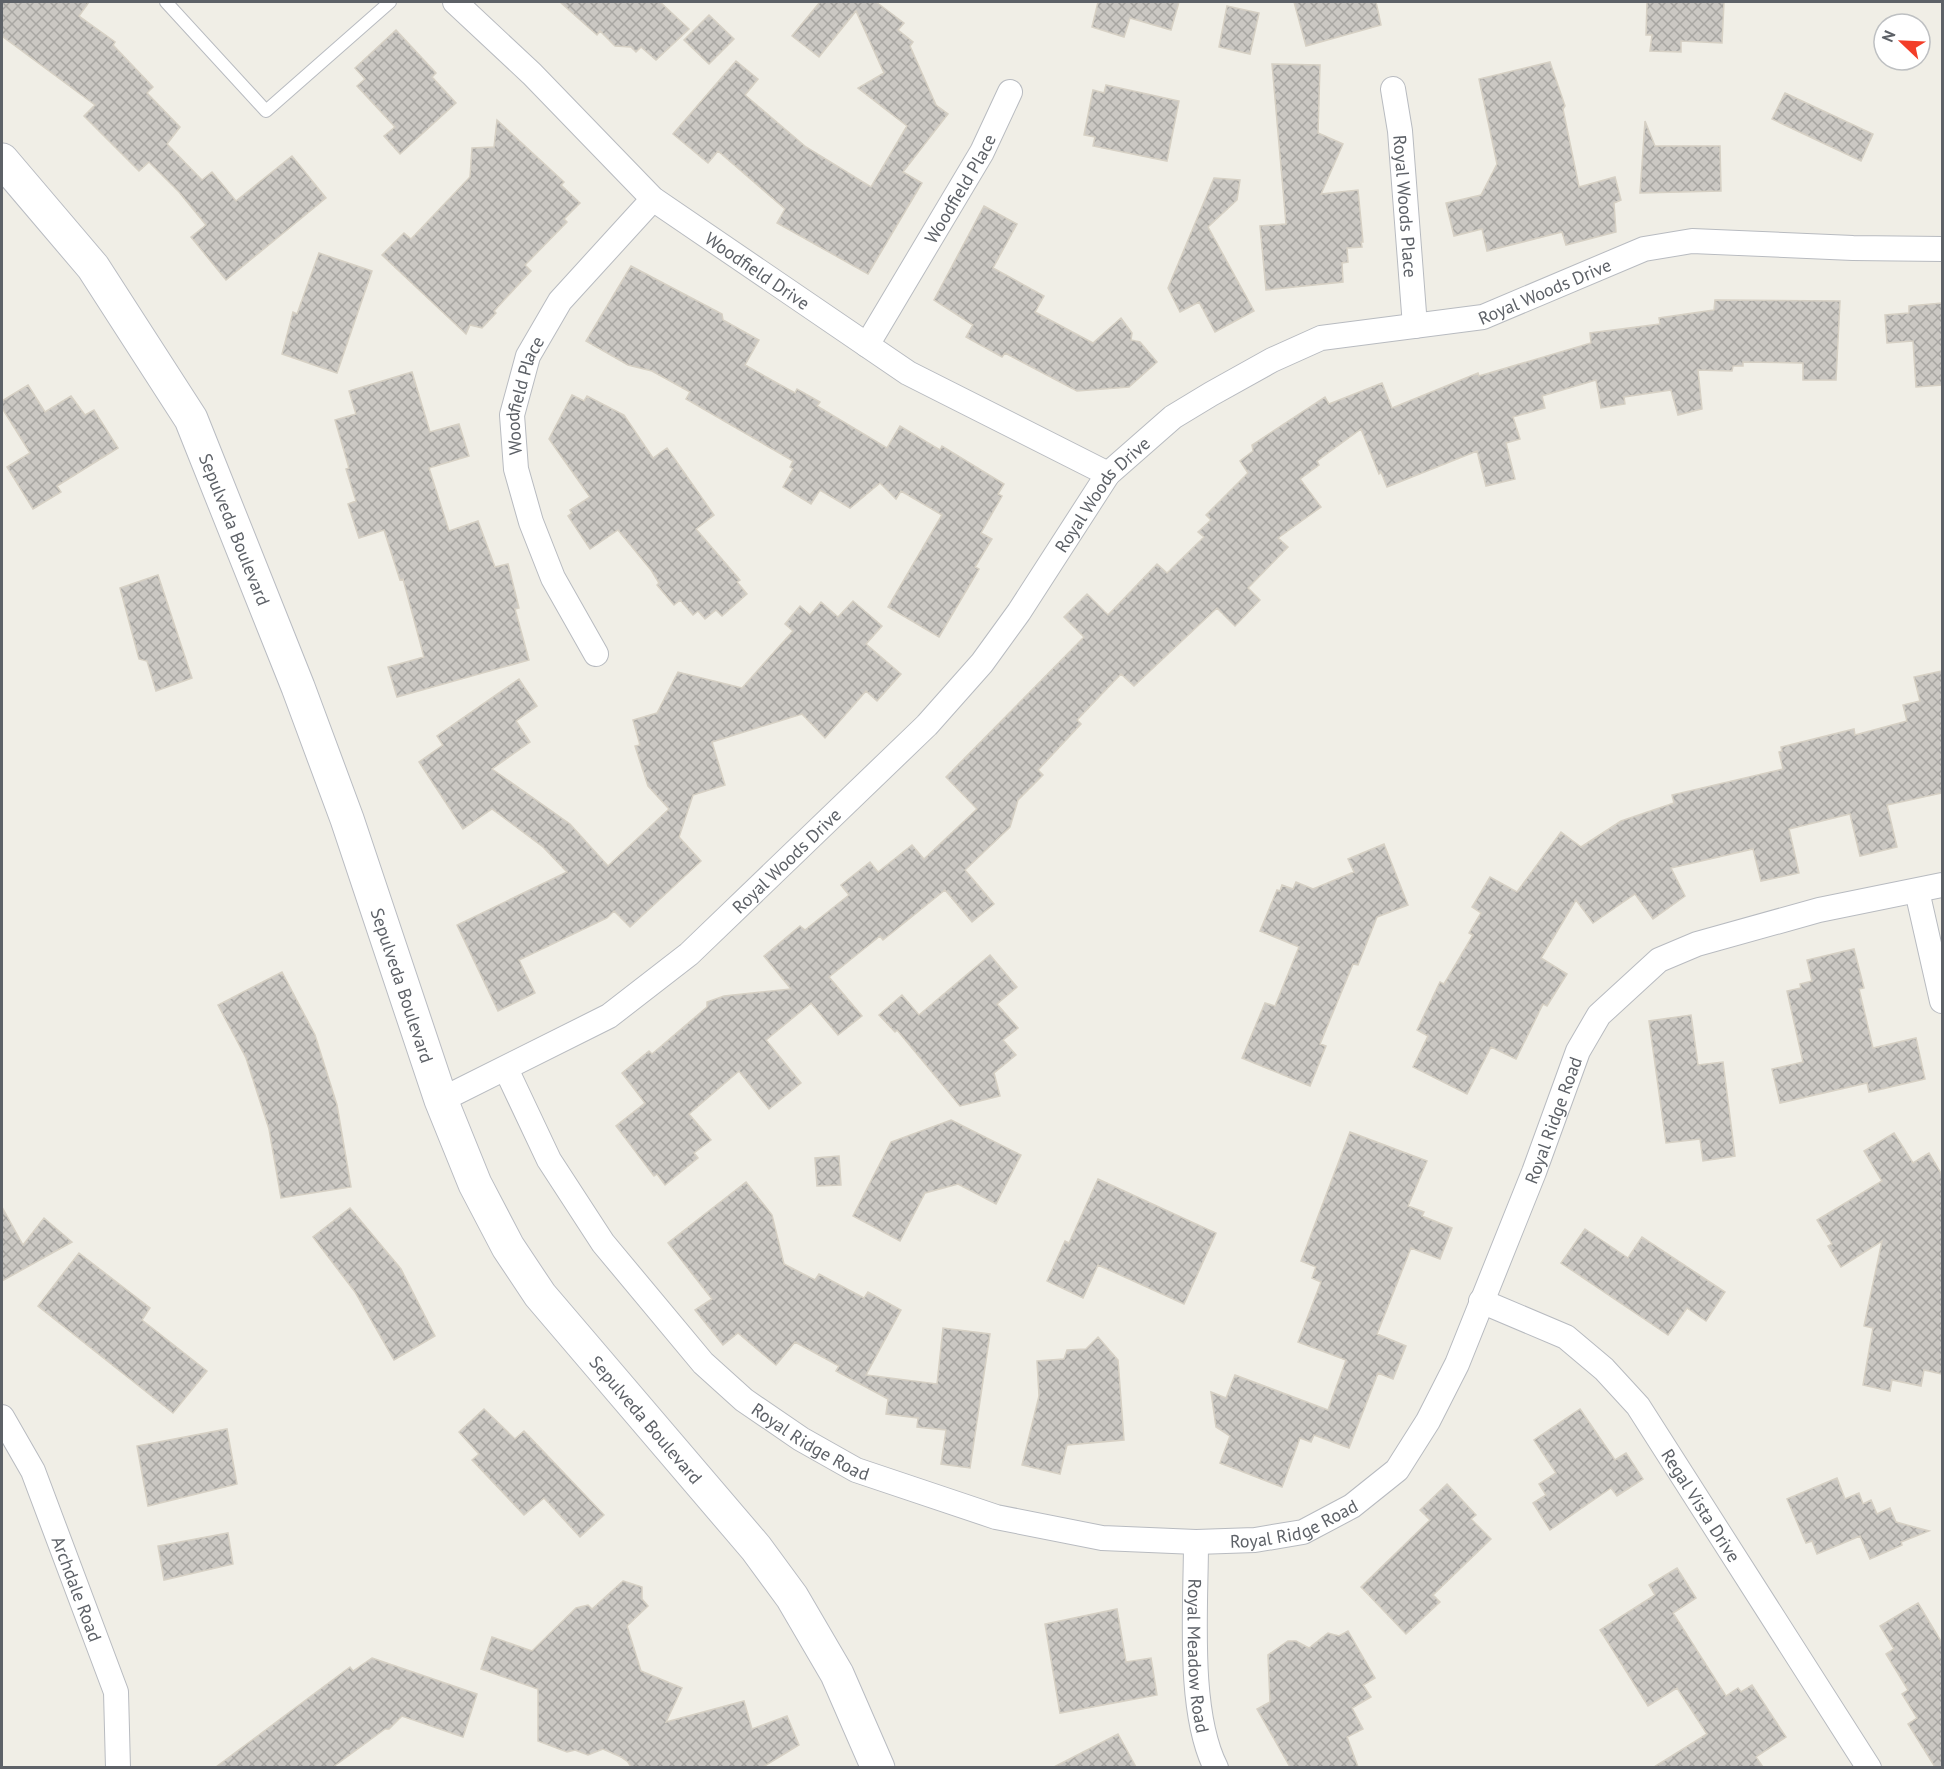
<svg xmlns="http://www.w3.org/2000/svg" width="1944" height="1769" font-family="'PT Sans',sans-serif">
	<defs>
		<pattern id="building-cross-hatch" width="8" height="8" patternUnits="userSpaceOnUse" patternTransform="scale(1.5)"><rect width="8" height="8" fill="#cbc8c3"/><path d="M0 0l8 8M0 8l8-8" fill="none" stroke="#a8a6a2"/></pattern>
	</defs>
	<rect width="100%" height="100%" fill="#f0eee6"/>
	<path fill="url(#building-cross-hatch)" stroke="#d6d0c4" stroke-width="1.5" d="M2,2H89L79,16L115,42L113,45L153,87L147,93L180,127L167,144L202,180L212,172L236,201L292,156L326,198L226,280L191,237L206,225L179,192L149,162L139,171L84,116L95,105L2,36Z
		M560,2H660L689,29L656,60L641,47L636,52L631,47L615,46L600,31L597,35Z
		M820,2H876L904,23L898,30L913,42L910,46L936,105L948,114L903,172L922,183L868,274L777,223L785,209L718,151L708,163L673,134L736,61L758,79L745,95L806,147L871,187L907,126L858,88L884,73L856,11L819,57L792,36Z
		M1098,2H1179L1171,30L1130,18L1124,37L1092,27Z
		M1294,2H1376L1381,25L1306,46Z
		M1647,2H1724L1722,43L1681,41V52L1650,51L1652,35H1646Z
		M1227,6L1259,13L1250,54L1219,47Z
		M709,15L734,39L709,64L684,40Z
		M396,30L436,73L432,77L456,103L400,154L384,136L395,127L357,86L365,79L355,68Z
		M1550,62L1565,106L1563,109L1579,187L1615,177L1621,200L1614,203L1616,232L1566,245L1562,232L1487,251L1482,229L1454,236L1446,203L1481,195L1497,164L1479,79Z
		M1272,64L1320,65L1318,133L1343,144L1321,194L1358,190L1363,242H1361L1362,247L1347,248L1348,262L1342,263L1343,282L1266,290L1260,226L1286,224Z
		M1106,85L1179,101L1167,161L1093,146L1095,137L1084,135L1093,90L1104,93Z
		M1785,93L1873,134L1861,161L1772,119Z
		M497,120L564,182L561,185L580,203L564,219L567,222L525,265L531,271L494,311L496,313L482,328L470,325L466,334L382,255L404,233L411,239L470,177L472,148L494,147Z
		M1645,121L1655,146H1720L1721,191L1640,193Z
		M1214,178L1240,180L1237,200L1208,227L1254,311L1215,332L1199,302L1180,312L1168,288Z
		M984,206L1017,224L993,268L1044,296L1035,312L1093,343L1121,318L1132,333L1131,340L1140,342L1157,362L1129,387L1077,391L1005,353L1002,357L966,337L973,325L934,300Z
		M319,253L372,271L337,373L282,354L293,312L297,314Z
		M631,266L722,314L723,320L759,340L745,365L795,393L797,389L820,402L817,406L887,448L900,426L940,450L942,446L1004,484L998,494L1002,496L981,533L992,539L975,567L979,569L939,637L888,607L942,515L901,491L896,499L880,483L850,508L820,490L811,504L783,487L793,469L790,467L793,461L686,399L690,392L652,371L628,365L586,341Z
		M1715,300L1840,301L1836,380H1803V363L1743,362V366H1733L1732,371L1698,370L1702,409L1678,415L1671,390L1624,397L1625,404L1601,408L1596,380L1542,396L1545,408L1513,417L1520,439L1506,443L1515,479L1486,486L1477,451L1387,487L1381,472L1379,474L1361,429L1317,461L1319,465L1300,479L1321,507L1278,538L1288,547L1248,588L1260,600L1235,626L1217,608L1134,686L1121,674L1077,720L1081,724L1038,770L1043,775L1018,800L1010,827L965,870L994,904L972,922L945,890L883,940L880,936L829,977L862,1016L838,1035L811,1003L766,1040L801,1083L769,1109L739,1071L689,1114L711,1140L694,1153L698,1158L665,1185L657,1174L654,1176L616,1126L645,1103L622,1073L649,1051L652,1054L707,1007V1002L724,996L791,989L764,956L800,926L805,930L849,895L841,885L870,862L878,872L912,845L924,859L977,809L946,777L1084,637L1064,617L1087,594L1108,615L1157,564L1167,573L1204,537L1198,532L1211,520L1206,515L1248,473L1240,461L1253,451L1252,445L1325,397L1329,404L1382,383L1392,408L1478,373L1479,376L1591,343L1590,333L1660,324L1659,318L1714,310Z
		M1942,303V385L1916,387L1913,341L1887,343L1885,315L1909,313V306Z
		M412,372L430,432L459,424L469,456L429,468L449,531L478,521L495,567L508,564L519,608L515,609L529,660L397,697L388,667L424,657L403,579L400,580L384,530L359,538L348,504L356,501L346,469L349,468L335,420L356,414L349,391Z
		M28,385L45,412L71,396L85,415L94,410L118,448L57,486L61,492L33,509L7,467L30,453L2,408V401Z
		M572,395L584,401L587,396L624,415L653,458L667,448L714,515L696,529L740,580L737,582L747,594L722,616L716,610L705,619L698,611L693,615L680,600L674,605L657,585L659,583L651,570L618,530L590,549L568,516L572,513L570,510L590,497L549,439Z
		M158,575L192,678L156,691L147,661L139,659L120,588Z
		M853,601L882,626L866,644L901,674L877,701L866,691L825,738L802,714L712,742L725,785L693,795L679,837L701,861L630,927L614,911L607,918L519,960L535,993L498,1011L457,925L567,872L543,847L492,809L463,829L419,762L443,745L437,736L519,679L537,706L516,721L530,742L492,769L570,824L608,866L669,809L648,786L635,746L640,745L633,720L657,713L678,672L742,688L793,631L785,624L800,606L810,615L821,602L838,617Z
		M1942,671V793L1887,805L1897,847L1860,856L1850,814L1789,829L1799,873L1761,881L1753,849L1671,868L1685,896L1653,919L1635,894L1593,923L1576,900L1541,958L1567,974L1547,1006L1543,1004L1516,1059L1491,1047L1467,1094L1413,1067L1428,1036L1417,1030L1440,982L1444,984L1473,935L1469,933L1481,913L1472,907L1490,877L1517,892L1561,832L1581,847L1621,821L1674,803L1672,795L1783,769L1779,752L1782,751L1781,747L1854,729L1855,735L1907,721L1903,705L1920,701L1914,677Z
		M1384,844L1408,905L1377,917L1358,965L1353,964L1320,1044L1326,1046L1310,1086L1242,1058L1265,1003L1275,1006L1299,947L1260,931L1277,890L1280,891L1282,885L1293,889L1296,882L1313,889L1354,872L1348,859Z
		M1854,949L1864,988L1859,989L1873,1048L1916,1038L1925,1079L1869,1092L1867,1083L1780,1103L1772,1069L1803,1062L1787,991L1801,988L1800,984L1812,981L1807,960Z
		M990,955L1017,987L997,1004L1018,1028L1003,1040L1016,1055L994,1073L1000,1096L960,1106L897,1030L895,1032L879,1015L902,995L919,1015Z
		M282,972L315,1035L337,1105L351,1187L281,1198L269,1129L246,1058L218,1005Z
		M1691,1015L1698,1065L1723,1062L1735,1156L1703,1161L1700,1139L1666,1143L1649,1021Z
		M951,1120L1021,1155L996,1204L958,1184L925,1193L900,1241L853,1216L891,1142Z
		M1350,1132L1427,1161L1408,1206L1424,1212L1422,1216L1452,1228L1440,1259L1411,1248L1377,1334L1406,1346L1393,1379L1378,1373L1349,1448L1314,1435L1311,1442L1300,1438L1282,1487L1220,1463L1230,1436L1216,1427L1211,1392L1226,1398L1235,1375L1328,1410L1346,1360L1298,1342L1321,1282L1312,1278L1316,1267L1301,1261Z
		M1894,1133L1913,1163L1929,1153L1942,1175V1374L1924,1370L1921,1386L1892,1380L1890,1391L1863,1385L1873,1328L1864,1326L1882,1241L1841,1267L1828,1246L1832,1244L1817,1220L1882,1181L1864,1151Z
		M839,1156L841,1185L817,1186L815,1158Z
		M1098,1179L1216,1233L1184,1304L1098,1265L1083,1298L1047,1281L1065,1241L1069,1243Z
		M746,1182L772,1215L784,1264L815,1280L819,1274L864,1298L868,1292L901,1310L866,1375L937,1384L943,1328L990,1334L970,1468L941,1464L946,1430L917,1427L918,1418L886,1414L888,1399L836,1371L839,1366L795,1342L776,1365L738,1333L723,1345L695,1310L712,1299L668,1243Z
		M2,1207L23,1245L44,1218L72,1242L2,1281Z
		M350,1208L401,1269L435,1336L394,1360L355,1292L313,1237Z
		M1585,1229L1628,1258L1642,1237L1725,1292L1706,1321L1687,1308L1668,1335L1561,1263Z
		M79,1253L150,1308L142,1320L207,1371L173,1413L38,1306Z
		M1098,1337L1118,1360L1124,1440L1067,1445L1060,1474L1022,1465L1039,1396L1037,1361L1064,1359L1067,1350L1086,1349Z
		M484,1409L515,1439L524,1431L604,1515L580,1537L544,1498L524,1515L472,1460L479,1454L459,1432Z
		M1580,1409L1615,1460L1626,1453L1643,1479L1617,1496L1611,1488L1550,1530L1533,1503L1546,1495L1539,1484L1556,1473L1534,1440Z
		M227,1429L237,1484L148,1506L137,1446Z
		M1837,1478L1845,1499L1859,1493L1863,1504L1871,1500L1877,1514L1890,1508L1896,1522L1929,1531L1901,1542L1902,1545L1870,1559L1860,1536L1817,1554L1812,1541L1806,1543L1787,1499Z
		M1447,1484L1476,1515L1471,1519L1491,1539L1433,1595L1440,1602L1406,1634L1361,1587L1430,1520L1420,1510Z
		M228,1533L233,1564L164,1580L158,1546Z
		M1677,1568L1696,1598L1673,1613L1726,1696L1738,1688L1741,1692L1752,1685L1786,1737L1756,1757L1763,1767H1654L1707,1734L1677,1688L1648,1706L1600,1630L1655,1595L1649,1585Z
		M623,1581L642,1587V1599L648,1606L627,1626L641,1671L682,1688L666,1722L744,1701L752,1729L787,1716L799,1745L763,1767H631L628,1762L621,1757L603,1749L588,1755L575,1750L567,1752L538,1741V1689L481,1669L492,1637L532,1651L576,1608L588,1605L592,1609Z
		M1918,1603L1942,1643V1767H1935L1908,1724L1917,1718L1902,1694L1908,1690L1886,1654L1894,1649L1880,1626Z
		M1117,1609L1126,1662L1151,1658L1157,1695L1060,1713L1045,1624Z
		M1348,1631L1375,1678L1363,1685L1371,1697L1352,1708L1363,1729L1347,1737L1358,1767H1290L1257,1709L1270,1702L1268,1655L1288,1641H1296L1309,1648L1328,1633L1339,1636Z
		M372,1658L477,1694L463,1737L402,1716L389,1729H385L333,1767H216L350,1667L353,1671Z
		M1118,1734L1136,1767H1054Z"/>
	<g fill="none" stroke-linecap="round" stroke-linejoin="round">
		<g stroke="#b8bbc0" stroke-width="14">
			<path id="lane" d="M166,2L266,111L390,2"/>
		</g>
		<g stroke="#b8bbc0" stroke-width="26">
			<g id="street">
				<path id="s1" d="M455,2L532,74L653,199L908,373L1108,474"/>
				<path id="s2" d="M1393,89L1400,131L1415,326"/>
				<path id="s3" d="M867,345L982,152L1010,92"/>
				<path id="s4" d="M596,654L553,578L531,522L516,469L512,415L528,356L560,301L653,199"/>
				<path d="M1917,891L1942,1001"/>
				<path id="s5" d="M506,1069L549,1160L603,1243L703,1363L744,1400L801,1439L856,1470L996,1517L1102,1538L1196,1542L1255,1540L1303,1532L1352,1506L1397,1470L1428,1421L1457,1364L1534,1172L1578,1051L1599,1015L1659,960L1697,944L1819,910L1942,885"/>
				<path id="s6" d="M441,1100L609,1016L689,954L927,725L982,663L1019,612L1108,474L1173,417L1211,394L1272,360L1321,338L1483,317L1644,249L1692,241L1853,248L1942,249"/>
				<path id="s7" d="M1481,1301L1566,1337L1604,1369L1638,1406L1869,1768"/>
				<path id="s8" d="M2,1417L33,1471L116,1692L118,1768"/>
				<path id="s9" d="M1196,1542C1196,1606 1187,1711 1216,1768"/>
			</g>
		</g>
		<g stroke="#b9bcc2" stroke-width="35">
			<g id="secondary">
				<path id="s10" d="M2,160L93,267L191,419L298,687L347,819L441,1100L475,1184L508,1247L540,1295L756,1548L792,1597L837,1674L878,1768"/>
			</g>
		</g>
		<use href="#lane" stroke="#fff" stroke-width="12"/>
		<use href="#street" stroke="#fff" stroke-width="24"/>
		<use href="#secondary" stroke="#fff" stroke-width="33"/>
	</g>
	<g text-anchor="middle" dominant-baseline="central" stroke-width="4.5" stroke-linejoin="round" paint-order="stroke">
		<g font-size="18" fill="#5d6167" stroke="#fff">
			<text stroke="none"><textPath href="#s3" startOffset="182">Woodfield Place</textPath></text>
			<text stroke="none"><textPath href="#s2" startOffset="118">Royal Woods Place</textPath></text>
			<text stroke="none"><textPath href="#s1" startOffset="406">Woodfield Drive</textPath></text>
			<text stroke="none"><textPath href="#s6" startOffset="1414">Royal Woods Drive</textPath></text>
			<text stroke="none"><textPath href="#s4" startOffset="278">Woodfield Place</textPath></text>
			<text stroke="none"><textPath href="#s6" startOffset="910">Royal Woods Drive</textPath></text>
			<text stroke="none"><textPath href="#s10" startOffset="440">Sepulveda Boulevard</textPath></text>
			<text stroke="none"><textPath href="#s6" startOffset="424">Royal Woods Drive</textPath></text>
			<text stroke="none"><textPath href="#s10" startOffset="926">Sepulveda Boulevard</textPath></text>
			<text stroke="none"><textPath href="#s5" startOffset="1498">Royal Ridge Road</textPath></text>
			<text stroke="none"><textPath href="#s10" startOffset="1430">Sepulveda Boulevard</textPath></text>
			<text stroke="none"><textPath href="#s5" startOffset="490">Royal Ridge Road</textPath></text>
			<text stroke="none"><textPath href="#s7" startOffset="310">Regal Vista Drive</textPath></text>
			<text stroke="none"><textPath href="#s5" startOffset="994">Royal Ridge Road</textPath></text>
			<text stroke="none"><textPath href="#s8" startOffset="188">Archdale Road</textPath></text>
			<text stroke="none"><textPath href="#s9" startOffset="114">Royal Meadow Road</textPath></text>
		</g>
	</g>
	<rect width="1944" height="1769" fill="none" stroke="#5d6167" stroke-width="6"/>
	<g transform="translate(1902 42) rotate(293)"><circle r="28" fill="#ffffff" stroke="#bec0c2" stroke-width="1.5"/>
	<path d="M0-4.5L10 22L0 15L-10 22Z" fill="#f33e29"/>
	<text y="-9" font-size="16" font-weight="bold" text-anchor="middle" fill="#5d6167">N</text>
	</g>
</svg>
